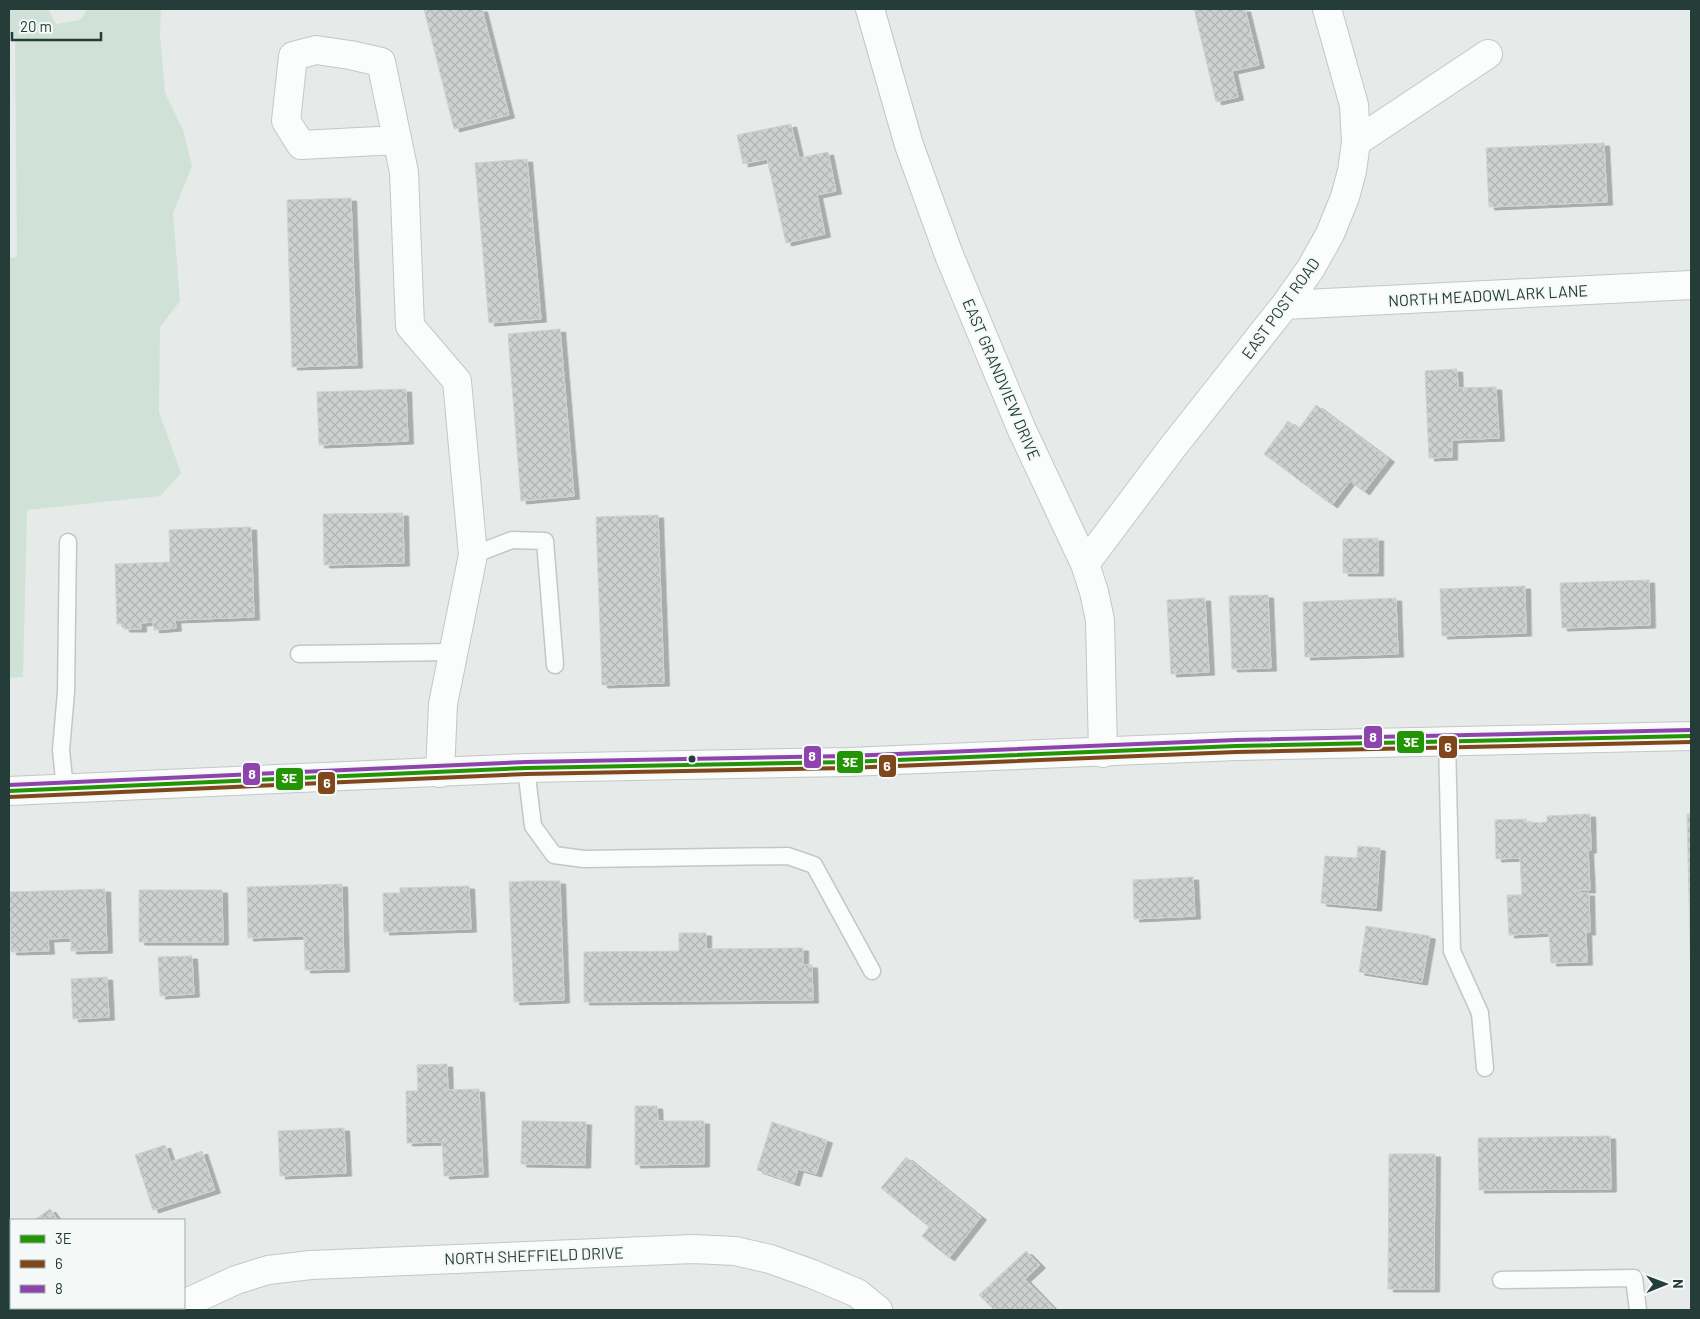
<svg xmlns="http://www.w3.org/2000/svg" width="1700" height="1319" font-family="Barlow,sans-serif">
	<defs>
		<pattern id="building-cross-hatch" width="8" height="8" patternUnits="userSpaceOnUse" patternTransform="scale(1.25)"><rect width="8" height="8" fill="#cdd1d0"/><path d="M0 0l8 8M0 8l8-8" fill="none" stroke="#b0b4b3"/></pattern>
		<filter id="shadow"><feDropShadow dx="5.5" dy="3" stdDeviation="0" flood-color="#0004"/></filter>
	</defs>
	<rect width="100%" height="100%" fill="#e6eae9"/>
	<path fill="#d0e2d8" d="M9,9H48L56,24L80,20L88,9H161L160,36L165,93L183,130L192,166L173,213L180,301L160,327L159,412L181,473L160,496L27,510L23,677L9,678V258L17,257L15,38L9,35Z"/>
	<path fill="url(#building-cross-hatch)" stroke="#ced3d2" filter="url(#shadow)" d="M424,9H482L509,115L454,129Z
		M1194,9H1245L1259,65L1232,71L1238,97L1216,102Z
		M791,124L799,158L828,152L836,191L817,195L825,234L786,243L767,159L743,164L737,135Z
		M1604,143L1607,202L1489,207L1486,148Z
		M527,159L541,319L489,323L475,163Z
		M351,198L357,365L292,367L287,200Z
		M560,329L574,496L521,501L508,334Z
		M1457,369L1458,388L1496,387L1499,438L1452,440V457L1429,458L1425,371Z
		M406,389L408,441L319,445L317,392Z
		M1316,405L1389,459L1364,492L1350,481L1332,505L1264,454L1288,421L1299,429Z
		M403,513L404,563L324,565L323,514Z
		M658,515L664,683L602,685L596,517Z
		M251,527L254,617L175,620L176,628L154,630L153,622L141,623V629H124V624H117L115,564L170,562L169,530Z
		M1378,538V573H1343V539Z
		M1649,580L1650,625L1562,628L1560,583Z
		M1525,586L1526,633L1442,636L1440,589Z
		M1268,595L1271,668L1232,669L1229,596Z
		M1205,598L1209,672L1171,674L1167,600Z
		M1396,598L1398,654L1305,657L1303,602Z
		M1590,814L1591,850H1588L1590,890H1579V893H1589L1590,932H1586L1587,962L1551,963L1549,933L1509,935L1507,895H1522L1520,858L1496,859L1495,820L1526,819L1527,823L1547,822V816Z
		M1687,814H1691V980Z
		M1358,846L1380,848L1376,908L1321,903L1325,856L1357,858Z
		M1193,877L1195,916L1134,919L1133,880Z
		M528,881H560L564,1000L514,1002L509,882Z
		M342,884L344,969L305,970L304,936L248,938L247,887Z
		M469,886L471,929L384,932L383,893H400V888Z
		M105,889L107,950L71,951V938L48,939L49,951L11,952L9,892Z
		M139,890H222L223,942H139Z
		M1366,926L1430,936L1422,982L1359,972Z
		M679,933H706V949L803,948V965H812L813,1000L584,1002V952L679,951Z
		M192,956L194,994L160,996L158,957Z
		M107,977L109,1017L73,1019L71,979Z
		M447,1064L448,1090L479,1089L483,1174L444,1176L442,1142L407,1143L406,1091H418L417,1065Z
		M635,1106H657L658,1121H704V1164L635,1165Z
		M522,1121L586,1122L585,1165L521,1164Z
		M772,1122L827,1140L816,1174L798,1169L794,1183L757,1170Z
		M344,1128L346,1173L280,1176L278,1131Z
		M1610,1136L1611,1189L1479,1190L1478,1138Z
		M165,1145L171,1162L202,1151L215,1190L153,1210L135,1155Z
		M1389,1154H1435L1434,1289H1388Z
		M906,1157L981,1217L949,1258L922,1236L929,1227L881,1188Z
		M50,1209L58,1220H34Z
		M11,1236V1258L9,1255V1238Z
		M1026,1251L1040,1265L1025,1279L1055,1310H994L979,1295Z"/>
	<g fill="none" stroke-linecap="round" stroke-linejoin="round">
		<g stroke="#c3c7c6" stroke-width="19">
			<path id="service" d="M473,555L512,540L545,541L555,665
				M299,654L454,652
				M1447,741L1452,951L1480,1013L1485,1068
				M526,768L533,826L554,855L584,859L788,856L814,865L872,971
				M65,789L61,750L66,692L68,542
				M1501,1280L1634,1278L1638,1310"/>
		</g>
		<g stroke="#c3c7c6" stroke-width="30">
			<path id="minor" d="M870,9L909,145L949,255L1022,430L1085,564L1094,592L1100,620L1103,753
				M397,140L301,145L286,121L293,56L316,50L350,55L381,62L404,172L410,326L457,381L473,555L443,704L440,773
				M1356,142L1488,54
				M1285,305L1691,285
				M1085,564L1172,448L1285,305L1311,268L1330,234L1345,197L1352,171L1356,142L1354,105L1327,9
				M184,1304L236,1280L268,1270L311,1265L693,1249L735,1251L770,1259L812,1274L857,1293L878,1310"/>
		</g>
		<g stroke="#c2c8c6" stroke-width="30">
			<path id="secondary" d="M9,791L526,768L848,762L1236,746L1691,736"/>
		</g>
		<use href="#service" stroke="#fbfcfc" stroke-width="16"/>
		<use href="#minor" stroke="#fbfcfc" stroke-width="28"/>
		<use href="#secondary" stroke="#fbfcfc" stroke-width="28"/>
		<g stroke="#f4f9f7" stroke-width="8">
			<path id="bus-1" d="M9,791L526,768L848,762L1236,746L1691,736"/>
		</g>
		<g stroke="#f4f9f7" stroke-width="8">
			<path id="bus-2" d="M9,797L526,774L848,768L1236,752L1691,742"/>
		</g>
		<g stroke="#f4f9f7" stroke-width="8">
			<path id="bus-3" d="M9,785L526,762L848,756L1236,740L1691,730"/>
		</g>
		<use href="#bus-1" stroke="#239504" stroke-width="4"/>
		<use href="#bus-2" stroke="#80471c" stroke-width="4"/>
		<use href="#bus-3" stroke="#8e44ad" stroke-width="4"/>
	</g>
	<circle fill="#243d39" stroke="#f4f9f7" stroke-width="2" cx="692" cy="759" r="4.5"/>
	<g text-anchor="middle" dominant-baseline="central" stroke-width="4" stroke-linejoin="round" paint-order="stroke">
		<g font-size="16" fill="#243d39" stroke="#f4f9f7">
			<text transform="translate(1488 295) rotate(-3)">NORTH MEADOWLARK LANE</text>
			<text transform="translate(1280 308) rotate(-54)">EAST POST ROAD</text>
			<text transform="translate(1002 379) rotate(67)">EAST GRANDVIEW DRIVE</text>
			<text transform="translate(534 1255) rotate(-2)">NORTH SHEFFIELD DRIVE</text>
		</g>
	</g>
	<g stroke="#f4f9f7" stroke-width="2">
		<rect x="1363" y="725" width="20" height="24" rx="5" fill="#8e44ad"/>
		<rect x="1396" y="730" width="29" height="24" rx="5" fill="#239504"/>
		<rect x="1438" y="735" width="20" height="24" rx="5" fill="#80471c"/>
		<rect x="803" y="745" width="19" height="24" rx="5" fill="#8e44ad"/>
		<rect x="836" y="750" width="28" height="24" rx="5" fill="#239504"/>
		<rect x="878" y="754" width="19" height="24" rx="5" fill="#80471c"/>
		<rect x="242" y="762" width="19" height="24" rx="5" fill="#8e44ad"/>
		<rect x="275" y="767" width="29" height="24" rx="5" fill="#239504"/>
		<rect x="317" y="771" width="19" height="24" rx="5" fill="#80471c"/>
	</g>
	<g font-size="14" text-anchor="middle" font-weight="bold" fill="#fff">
		<text x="1373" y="742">8</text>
		<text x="1411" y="747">3E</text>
		<text x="1448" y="752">6</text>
		<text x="812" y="761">8</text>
		<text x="850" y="767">3E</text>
		<text x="887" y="771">6</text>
		<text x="252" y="779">8</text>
		<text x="289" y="783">3E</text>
		<text x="327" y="788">6</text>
	</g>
	<rect width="1700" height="1319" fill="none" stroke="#243d39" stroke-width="20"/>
	<rect x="10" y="1219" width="175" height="90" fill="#f4f9f7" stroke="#a1aeab"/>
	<rect x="20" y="1235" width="25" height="8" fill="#239504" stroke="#a1aeab"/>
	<text x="55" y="1244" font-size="15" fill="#243d39">3E</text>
	<rect x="20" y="1260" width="25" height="8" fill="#80471c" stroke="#a1aeab"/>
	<text x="55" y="1269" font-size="15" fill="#243d39">6</text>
	<rect x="20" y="1285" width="25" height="8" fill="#8e44ad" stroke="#a1aeab"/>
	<text x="55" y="1294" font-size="15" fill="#243d39">8</text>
	<g transform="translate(1665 1284) rotate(89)" stroke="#f4f9f7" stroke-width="4" paint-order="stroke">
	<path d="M0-4L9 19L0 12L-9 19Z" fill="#243d39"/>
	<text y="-8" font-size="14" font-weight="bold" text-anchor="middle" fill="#243d39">N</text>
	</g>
	<path d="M12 32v8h89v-8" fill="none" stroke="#243d39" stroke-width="2.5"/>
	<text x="20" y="32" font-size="15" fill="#243d39" stroke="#f4f9f7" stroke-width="4" paint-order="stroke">20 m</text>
</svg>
